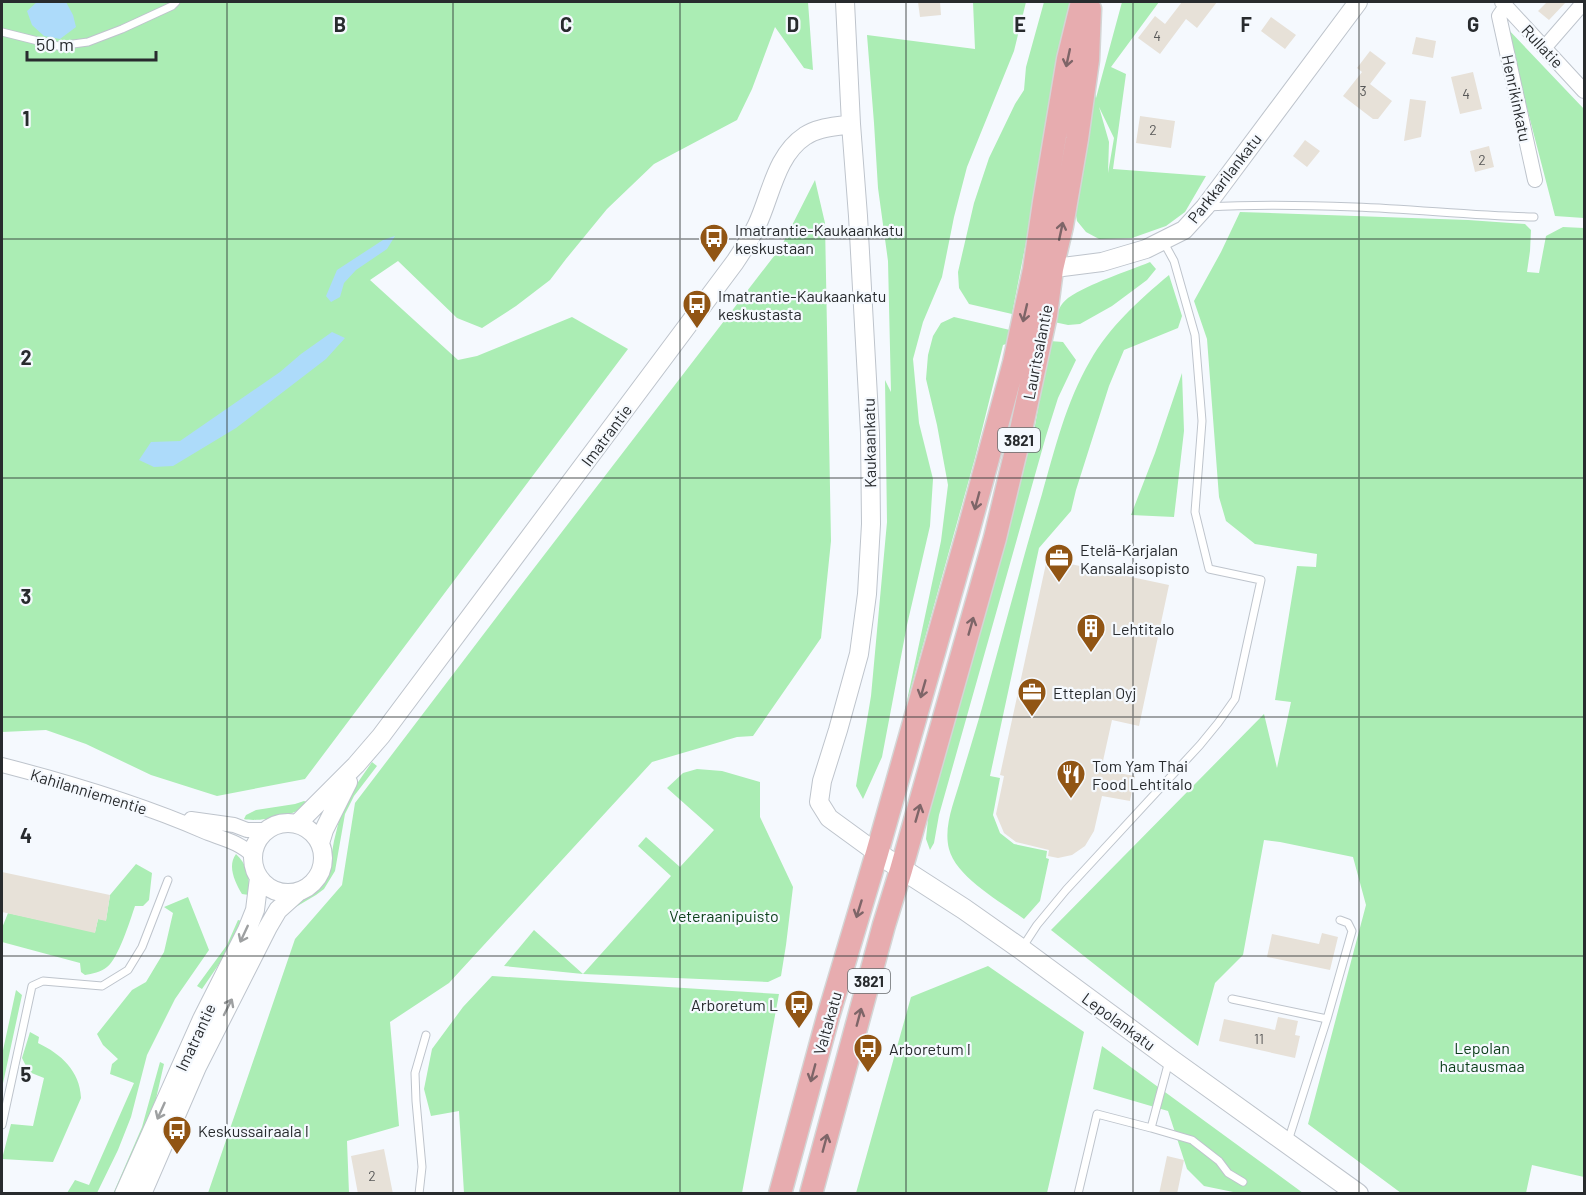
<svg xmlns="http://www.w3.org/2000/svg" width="1586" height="1195" font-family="Barlow,sans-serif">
	<rect width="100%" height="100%" fill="#f5f9fe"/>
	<path fill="#abedb4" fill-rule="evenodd" d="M2,2H808L813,70L804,68L775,27L752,89L737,120L654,164L607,209L566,259L550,280L516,306L482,328L457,318L398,261L370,280L458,360L477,356L572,317L628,349L305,779L217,796L151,775L86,744L46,730L2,732Z
		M973,2H1026L1014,51L967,167L954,217L942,277L923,322L913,359L919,423L933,479L930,526L907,625L882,757L863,799L856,786L871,696L887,522L885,380L891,392L888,261L878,188L874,123L867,35L975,49Z
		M1044,2H1073L1012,314L969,304L959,288L958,272L974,203L989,158L1015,104L1024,90L1026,67Z
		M1122,2H1159L1111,67L1126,74L1113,169L1206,176L1185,212L1166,226L1132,238L1099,239L1086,232L1077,221L1075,210L1093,82L1096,98ZM1099,107L1114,138L1108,173L1109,142Z
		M1506,27L1584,109V218L1555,216Z
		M815,180L825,223L831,541L821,638L753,736L737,737L652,762L449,983L390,1022L399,1126L347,1141L349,1193H208L295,939L342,885L355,803L518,589L781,247Z
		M1240,212L1468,220L1525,224L1531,230L1530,251L1527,272L1539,273L1546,236L1563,227L1584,228V1177L1532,1165L1526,1193H1401L1308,1124L1366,905L1353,857L1280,842L1264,840L1243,955L1215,983L1198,1046L1051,930L1264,714L1277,768L1291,702L1275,700L1297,566L1316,567L1317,554L1255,544L1226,521L1219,497L1207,339L1194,301L1221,252Z
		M1150,262L1156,269L1147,280L1112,306L1080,324L1068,325L1054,322C1057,313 1060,304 1068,298C1090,283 1126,272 1150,262Z
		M1169,275L1182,316L1178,328L1124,350L1109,386L1076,490L1071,511L1039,548L990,776L1000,778L993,815L1000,833L1014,844L1047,851L1046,858L1049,859L1040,901L1024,919C1001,902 956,877 949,849C943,826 955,800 961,778C968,755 975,732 982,708C1002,637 1021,565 1042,494C1055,449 1066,402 1090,361C1110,326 1138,301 1169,275Z
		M954,317L1010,330L1006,344L1003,345L975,458L905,710L941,541L948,485L937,425L926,379L928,355L933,336L941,323Z
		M1050,341L1063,342L1076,360L1058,398L1046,436L939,815L934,843L930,850L926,839L929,809L1034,431Z
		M1182,373L1184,431L1174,517L1131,515L1155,453Z
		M372,762L377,766L354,796L345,814L335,871L324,889L316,895L289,911L300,898L311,893L320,886L325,878L330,863L334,841L341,812L347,798Z
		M697,769L722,771L760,782V817L793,887L786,945L781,976L768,982L583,974L504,966L534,930L583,974L671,876L638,846L646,837L680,867L714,830L667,788L683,773Z
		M304,801L307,802C304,804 303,807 300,809C290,817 256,822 244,819L246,815L256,810L295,804Z
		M236,854C248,865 250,879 249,895L242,894C235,882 227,866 236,854Z
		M136,864L152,873L149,900L143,906H135C130,921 118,959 107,967C101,972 92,974 85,975L81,972L80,963L2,942V928L8,913L95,932L98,919L106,920L110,895Z
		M188,897L209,950L175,999L147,1055L131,1117L118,1150L97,1193H67L75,1180L89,1185L134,1083L110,1074L112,1064L118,1059L103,1045L97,1034L132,990L146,982L164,952L173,913L164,907Z
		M238,920L242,921L230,948L202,989L197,986L227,945Z
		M988,966L1084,1032L1047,1193H856L911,997Z
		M492,976L779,994L742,1193H464L459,1111L431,1116L424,1089L432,1049L463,1007Z
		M16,990L22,995L2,1088V1055Z
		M30,1032L39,1037L38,1043C61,1054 80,1071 81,1098L53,1162L2,1159L11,1124L33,1126L44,1078L29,1072L22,1058Z
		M1102,1046L1303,1193H1238L1204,1186L1187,1169L1168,1111L1093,1089Z
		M160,1062L164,1064L155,1103L116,1193L113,1194L142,1127Z"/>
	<path fill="#addbfa" d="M37,2H66L73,15L76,27L60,39L44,36L32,25L27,11Z
		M395,236L387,249L356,270L344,283L340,297L331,302L326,296L337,270L383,240Z
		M332,332L345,338L326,359L236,428L173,466L154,467L139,460L151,442L180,441L280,372L301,354Z"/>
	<path fill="#e7e1d8" d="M918,2H940L941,15L920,17Z
		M1182,2H1217L1197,28L1186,19L1160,54L1138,38L1155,16L1165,24Z
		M1547,2H1566L1549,20L1538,11Z
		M1271,17L1296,35L1285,49L1261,31Z
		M1416,37L1436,41L1433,58L1412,54Z
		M1370,51L1386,63L1370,84L1392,101L1378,119H1373L1343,96L1362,72L1357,68Z
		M1473,72L1482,109L1460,114L1451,77Z
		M1410,99L1426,101L1421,137L1404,141Z
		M1140,116L1175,121L1171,148L1136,143Z
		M1305,140L1320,151L1307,167L1293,156Z
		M1489,146L1494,167L1475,172L1470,151Z
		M1047,559L1169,585L1139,726L1112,720L1101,770L1135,776L1130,801L1102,796L1094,831L1085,846L1072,855L1058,858L1048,856L1049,850L1016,842L1004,833L996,814L1004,776L1000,775Z
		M2,872L110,895L106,921L98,919L95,933L2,912Z
		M1322,933L1338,937L1330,970L1267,957L1272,934L1319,944Z
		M1278,1017L1298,1021L1295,1035L1300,1036L1295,1058L1219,1041L1224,1019L1275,1030Z
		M384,1149L393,1194H358L351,1156Z
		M1167,1156L1184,1160L1177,1194H1159Z"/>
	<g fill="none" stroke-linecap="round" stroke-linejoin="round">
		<g stroke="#bec4cc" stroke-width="9">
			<path id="service" d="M2,32L58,46L88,42L122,29L172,6L176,2
				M1208,207C1256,204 1306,205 1355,207C1415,209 1474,216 1534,217
				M1022,948L1037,925L1066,890L1200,745L1218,723L1235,699L1261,580L1209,569L1195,512L1202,421L1195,335L1174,261L1163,241
				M1232,999L1327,1019
				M2,1125L32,986L43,981L102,986L128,970L142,947L168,880
				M1151,1128L1192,1140L1219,1161L1228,1173L1243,1182
				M1288,1141L1327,1019L1352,931L1348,923L1340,920
				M419,1194L422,1167L416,1101L415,1073L426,1035
				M1078,1194L1097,1114L1151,1128L1169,1061"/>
		</g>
		<g stroke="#bec4cc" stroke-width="16">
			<path id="minor" d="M1502,2L1584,91
				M1506,6L1499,16L1535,180
				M1545,47L1584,2
				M2,765C72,783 142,804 208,833C224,839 241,843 253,856
				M191,819L234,825L247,830H267"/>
		</g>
		<g stroke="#bec4cc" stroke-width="20">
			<path id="tertiary" d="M845,2L851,124L858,216L870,433L871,524L867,594L859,654L838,730L822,781L819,802L829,818L877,853
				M1039,270L1102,262L1146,249L1184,230L1205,207L1223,183L1358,2
				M253 858a35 35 0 1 1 70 0a35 35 0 1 1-70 0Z
				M297,824L356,765L381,736L735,262C743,250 751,238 757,225C771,195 776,155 805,136C818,127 836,127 851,124
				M320,843L324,830L348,782
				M124,1194L202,1019L247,930L255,910L259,878
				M142,1194L197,1067L268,927L278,910L298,892"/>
		</g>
		<g stroke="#bec4cc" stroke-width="22">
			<path id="secondary" d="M877,853L964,909L1021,949L1170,1059L1358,1194"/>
		</g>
		<g stroke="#d4d5d5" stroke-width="25">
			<path id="primary" d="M780,1194L828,1017L877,853L968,532L1014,363L1034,270L1044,202L1068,59L1082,2
				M811,1194L884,925L901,870L995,538L1021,430L1046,315L1052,269L1062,226L1077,139L1088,60L1090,9"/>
		</g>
		<use href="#service" stroke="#fff" stroke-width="7"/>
		<use href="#minor" stroke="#fff" stroke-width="14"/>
		<use href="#tertiary" stroke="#fff" stroke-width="18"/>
		<use href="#secondary" stroke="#fff" stroke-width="20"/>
		<use href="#primary" stroke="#e7acaf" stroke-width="22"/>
	</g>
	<defs><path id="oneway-shaft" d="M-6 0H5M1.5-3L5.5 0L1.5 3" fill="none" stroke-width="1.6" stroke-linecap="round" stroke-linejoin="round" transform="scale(1.5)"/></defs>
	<g stroke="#7e6568">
		<use href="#oneway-shaft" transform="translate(1068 58) rotate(102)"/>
		<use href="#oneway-shaft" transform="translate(1061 231) rotate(-78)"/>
		<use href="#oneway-shaft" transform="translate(1025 313) rotate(103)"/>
		<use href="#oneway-shaft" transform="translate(977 501) rotate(105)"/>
		<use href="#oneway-shaft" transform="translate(971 626) rotate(-74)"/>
		<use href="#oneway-shaft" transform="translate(923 689) rotate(106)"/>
		<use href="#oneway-shaft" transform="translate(918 813) rotate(-74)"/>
		<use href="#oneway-shaft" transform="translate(859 909) rotate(107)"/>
		<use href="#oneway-shaft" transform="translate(859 1017) rotate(-75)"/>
		<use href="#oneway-shaft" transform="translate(813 1073) rotate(105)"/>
		<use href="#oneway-shaft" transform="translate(825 1143) rotate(-75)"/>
	</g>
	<g stroke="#9ea0a1">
		<use href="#oneway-shaft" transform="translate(244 934) rotate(115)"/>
		<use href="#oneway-shaft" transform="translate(228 1007) rotate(-63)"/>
		<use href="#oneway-shaft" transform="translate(161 1111) rotate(114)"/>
	</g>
	<path fill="none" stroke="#282b2e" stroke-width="1.5" stroke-opacity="0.55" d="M227,2V1194M453,2V1194M680,2V1194M906,2V1194M1133,2V1194M1359,2V1194M2,239H1584M2,478H1584M2,717H1584M2,956H1584"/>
	<defs>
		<g id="bus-pin" transform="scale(1.5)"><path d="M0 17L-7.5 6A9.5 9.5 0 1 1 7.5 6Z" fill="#915514" stroke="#f5f9fe"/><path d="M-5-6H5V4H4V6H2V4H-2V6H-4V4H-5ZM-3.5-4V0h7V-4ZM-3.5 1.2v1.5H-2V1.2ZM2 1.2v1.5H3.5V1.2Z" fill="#fff"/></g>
		<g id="office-pin" transform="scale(1.5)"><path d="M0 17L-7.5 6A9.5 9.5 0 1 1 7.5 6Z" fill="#915514" stroke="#f5f9fe"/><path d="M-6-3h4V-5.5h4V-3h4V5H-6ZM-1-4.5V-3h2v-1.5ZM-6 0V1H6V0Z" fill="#fff"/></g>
		<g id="building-pin" transform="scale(1.5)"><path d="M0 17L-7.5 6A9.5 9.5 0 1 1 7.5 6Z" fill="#915514" stroke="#f5f9fe"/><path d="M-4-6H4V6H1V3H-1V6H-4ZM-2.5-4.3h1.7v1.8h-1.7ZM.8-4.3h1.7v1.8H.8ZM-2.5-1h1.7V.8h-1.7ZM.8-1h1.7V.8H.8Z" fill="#fff"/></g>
		<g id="restaurant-pin" transform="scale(1.5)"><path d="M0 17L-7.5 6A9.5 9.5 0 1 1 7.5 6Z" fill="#915514" stroke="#f5f9fe"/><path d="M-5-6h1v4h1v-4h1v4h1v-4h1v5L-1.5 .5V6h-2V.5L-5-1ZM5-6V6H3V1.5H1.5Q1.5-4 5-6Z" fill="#fff"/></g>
	</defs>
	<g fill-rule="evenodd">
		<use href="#bus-pin" x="714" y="238"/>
		<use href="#bus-pin" x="697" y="304"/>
		<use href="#office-pin" x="1059" y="558"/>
		<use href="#building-pin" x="1091" y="628"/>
		<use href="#office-pin" x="1032" y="692"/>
		<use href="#restaurant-pin" x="1071" y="774"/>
		<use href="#bus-pin" x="799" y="1004"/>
		<use href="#bus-pin" x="868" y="1048"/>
		<use href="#bus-pin" x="177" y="1130"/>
	</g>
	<g text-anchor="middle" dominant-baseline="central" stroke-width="4.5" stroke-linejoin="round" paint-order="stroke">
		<g font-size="14" fill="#585858">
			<text x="1157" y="35">4</text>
			<text x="1363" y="90">3</text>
			<text x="1466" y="93">4</text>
			<text x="1153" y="129">2</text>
			<text x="1482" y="159">2</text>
			<text x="1259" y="1038">11</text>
			<text x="372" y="1175">2</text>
		</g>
		<g fill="#f5f9fe" stroke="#66696c" stroke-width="1.5">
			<rect x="998" y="428" width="42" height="24" rx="4.5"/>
			<rect x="848" y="969" width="42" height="24" rx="4.5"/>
		</g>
		<g font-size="15" font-weight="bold" fill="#282b2e">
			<text x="1019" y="440">3821</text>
			<text x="869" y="981">3821</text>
		</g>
		<g font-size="16" fill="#282b2e" stroke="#f5f9fe">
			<text transform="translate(1543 46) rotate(47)">Rullatie</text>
			<text transform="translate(1517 98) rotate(78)">Henrikinkatu</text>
			<text transform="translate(1224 178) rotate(-52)">Parkkarilankatu</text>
			<text transform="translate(1037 352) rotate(-79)">Lauritsalantie</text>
			<text transform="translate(606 435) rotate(-53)">Imatrantie</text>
			<text transform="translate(869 443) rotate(-91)">Kaukaankatu</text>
			<text transform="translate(89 791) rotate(17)">Kahilanniementie</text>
			<text transform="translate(1119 1021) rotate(36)">Lepolankatu</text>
			<text transform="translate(827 1023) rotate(-74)">Valtakatu</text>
			<text transform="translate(195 1037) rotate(-65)">Imatrantie</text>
		</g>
		<g font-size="16" fill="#282b2e" stroke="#f5f9fe" text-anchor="start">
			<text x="735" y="229">Imatrantie-Kaukaankatu<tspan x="735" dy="18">keskustaan</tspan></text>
			<text x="718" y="295">Imatrantie-Kaukaankatu<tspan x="718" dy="18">keskustasta</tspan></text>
			<text x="1080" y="549">Etelä-Karjalan<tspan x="1080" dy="18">Kansalaisopisto</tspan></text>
			<text x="1112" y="628">Lehtitalo</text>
			<text x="1053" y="692">Etteplan Oyj</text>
			<text x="1092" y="765">Tom Yam Thai<tspan x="1092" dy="18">Food Lehtitalo</tspan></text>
			<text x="778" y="1004" text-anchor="end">Arboretum L</text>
			<text x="889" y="1048">Arboretum I</text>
			<text x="198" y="1130">Keskussairaala I</text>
		</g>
		<g font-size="16" fill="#0b3e19" stroke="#f5f9fe">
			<text x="724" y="915">Veteraanipuisto</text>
			<text x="1482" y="1047">Lepolan<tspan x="1482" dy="18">hautausmaa</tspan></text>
		</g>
	</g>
	<g font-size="20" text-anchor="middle" font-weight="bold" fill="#282b2e" stroke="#f5f9fe" stroke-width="4.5" stroke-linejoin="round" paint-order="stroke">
		<text x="340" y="32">B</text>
		<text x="566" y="32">C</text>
		<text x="793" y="32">D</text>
		<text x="1020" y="32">E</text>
		<text x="1246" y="32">F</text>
		<text x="1473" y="32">G</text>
		<text x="26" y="126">1</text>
		<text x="26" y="365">2</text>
		<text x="26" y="604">3</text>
		<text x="26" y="843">4</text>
		<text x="26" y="1082">5</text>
	</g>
	<rect width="1586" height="1195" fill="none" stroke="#282b2e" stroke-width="6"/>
	<path d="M27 51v9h129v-9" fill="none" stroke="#282b2e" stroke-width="3"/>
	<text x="36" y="51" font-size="18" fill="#282b2e" stroke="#f5f9fe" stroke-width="4.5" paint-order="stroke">50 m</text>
</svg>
